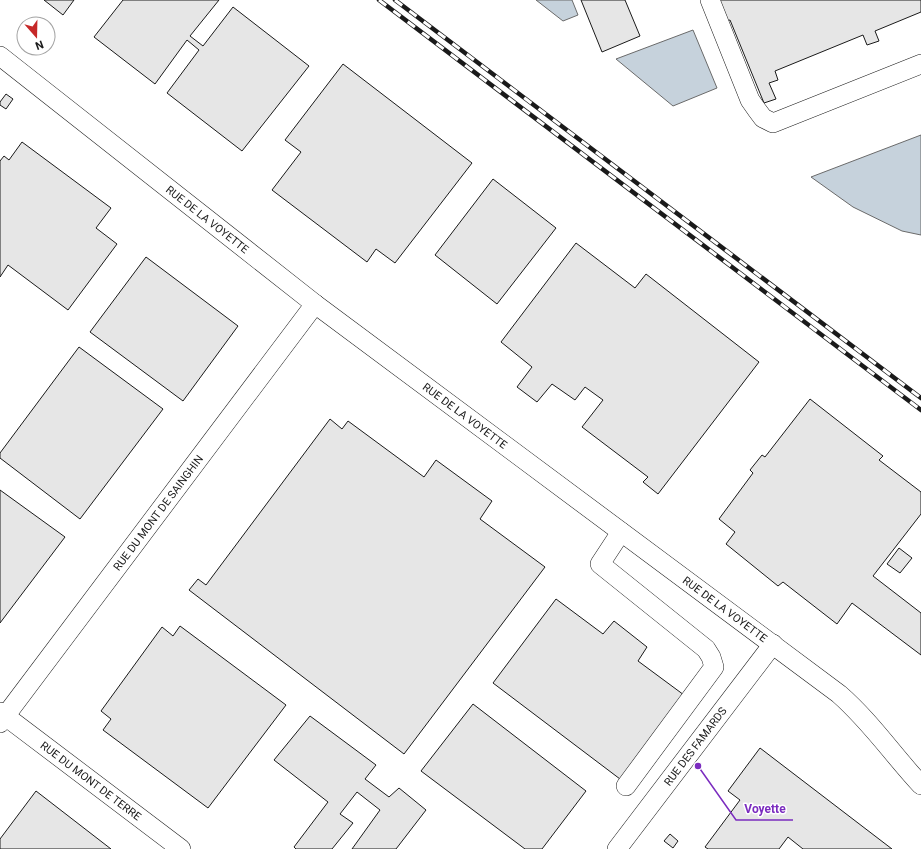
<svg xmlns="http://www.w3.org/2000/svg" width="921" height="849" font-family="Roboto,sans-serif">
	<rect width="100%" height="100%" fill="#fff"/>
	<path fill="#c6d2dc" stroke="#6a6a6a" d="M536,0H572L578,15L563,21Z
		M693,30L717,88L673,106L616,59Z
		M921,135V235L902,231L853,207L811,177Z"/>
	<path fill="#e6e6e6" stroke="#1a1a1a" d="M44,0H74L63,15Z
		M123,0H219L190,36L203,46L233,7L309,66L242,151L167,93L199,50L187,40L155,84L94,37Z
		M581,0H625L640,36L602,52Z
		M714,0H921V12L875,31L879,41L867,45L863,35L775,71L778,80L769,83L776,99L764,103L730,20L723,22Z
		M343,64L472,163L395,263L376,249L367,262L272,190L301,152L285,140Z
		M6,94L13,99L6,109L0,105V102Z
		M22,142L111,208L96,228L117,244L68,310L8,265L0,277V161L4,156L9,160Z
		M493,179L556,228L497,304L435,255Z
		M576,243L635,288L646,274L759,362L658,494L643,482L648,477L582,427L603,400L585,387L575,400L552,384L537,402L517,387L532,367L501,342Z
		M146,257L238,326L183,401L90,332Z
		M79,347L163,409L80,519L0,458V453Z
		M810,399L883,456L879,460L921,492V514L873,576L921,613V655L852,603L837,624L783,582L778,586L726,544L735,532L719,519L753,473L750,470L762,455L765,457Z
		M330,419L342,429L348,421L424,477L436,460L492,501L480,519L545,567L404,754L189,590L198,579L206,585Z
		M0,490L65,537L0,623Z
		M899,548L912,558L900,573L887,564Z
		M556,599L603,634L614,621L647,647L638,661L684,695L620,779L493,683Z
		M180,626L286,705L208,808L103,730L111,719L101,711L162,627L173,636Z
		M473,704L586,791L542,849H525L421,771Z
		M310,716L376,765L365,779L389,797L399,788L426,810L396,849H352L380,810L357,792L340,814L353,823L332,849H296L294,847L328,802L274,760Z
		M760,748L892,849H803L788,837L779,849H708L705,847L740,800L728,791Z
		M36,791L111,849H0V839Z
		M670,834L678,841L673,848L664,841Z"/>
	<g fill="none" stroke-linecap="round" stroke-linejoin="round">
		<g stroke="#1a1a1a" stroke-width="20">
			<g id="minor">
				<path d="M710,0L750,100L757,110L763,118L773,123L921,64"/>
				<path id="s1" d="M0,56L315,304L839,694C871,722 893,755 921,785"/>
				<path d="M621,532L600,564L706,649L711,657L714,667L626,786"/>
				<path id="s2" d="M0,712L181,849"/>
				<path id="s3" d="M0,723L315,304"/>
				<path id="s4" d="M617,849L773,644"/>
			</g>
		</g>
		<use href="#minor" stroke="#fff" stroke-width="19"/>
		<g stroke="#1a1a1a" stroke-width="4.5">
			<path id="rail" d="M379,0L921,410
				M395,0L921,398"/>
		</g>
		<use href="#rail" stroke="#fff" stroke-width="3" stroke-dasharray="9" stroke-linecap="butt"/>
	</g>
	<g text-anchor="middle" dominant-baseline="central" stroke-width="3" stroke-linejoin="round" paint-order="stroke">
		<g font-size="11" fill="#1a1a1a" stroke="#fff">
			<text stroke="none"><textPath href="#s1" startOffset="264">RUE DE LA VOYETTE</textPath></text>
			<text stroke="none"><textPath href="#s1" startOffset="588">RUE DE LA VOYETTE</textPath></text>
			<text stroke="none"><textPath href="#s3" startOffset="263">RUE DU MONT DE SAINGHIN</textPath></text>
			<text stroke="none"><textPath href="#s1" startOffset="912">RUE DE LA VOYETTE</textPath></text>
			<text stroke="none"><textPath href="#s4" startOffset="129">RUE DES FAMARDS</textPath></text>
			<text stroke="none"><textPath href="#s2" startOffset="114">RUE DU MONT DE TERRE</textPath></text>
		</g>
	</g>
	<path fill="none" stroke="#7b2cbf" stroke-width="1.5" d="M698 766L736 820H793"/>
	<circle fill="#7b2cbf" stroke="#fff" stroke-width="1.5" cx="698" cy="766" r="4"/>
	<g font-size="12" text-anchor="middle" font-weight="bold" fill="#7b2cbf" stroke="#fff" stroke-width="3" stroke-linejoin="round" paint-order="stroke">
		<text x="765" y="813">Voyette</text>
	</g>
	<g transform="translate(36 36) rotate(160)"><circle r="19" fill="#ffffff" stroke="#a3a3a3"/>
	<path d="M0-3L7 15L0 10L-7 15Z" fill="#c62828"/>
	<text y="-6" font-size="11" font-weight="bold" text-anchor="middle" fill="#1a1a1a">N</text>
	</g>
</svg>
